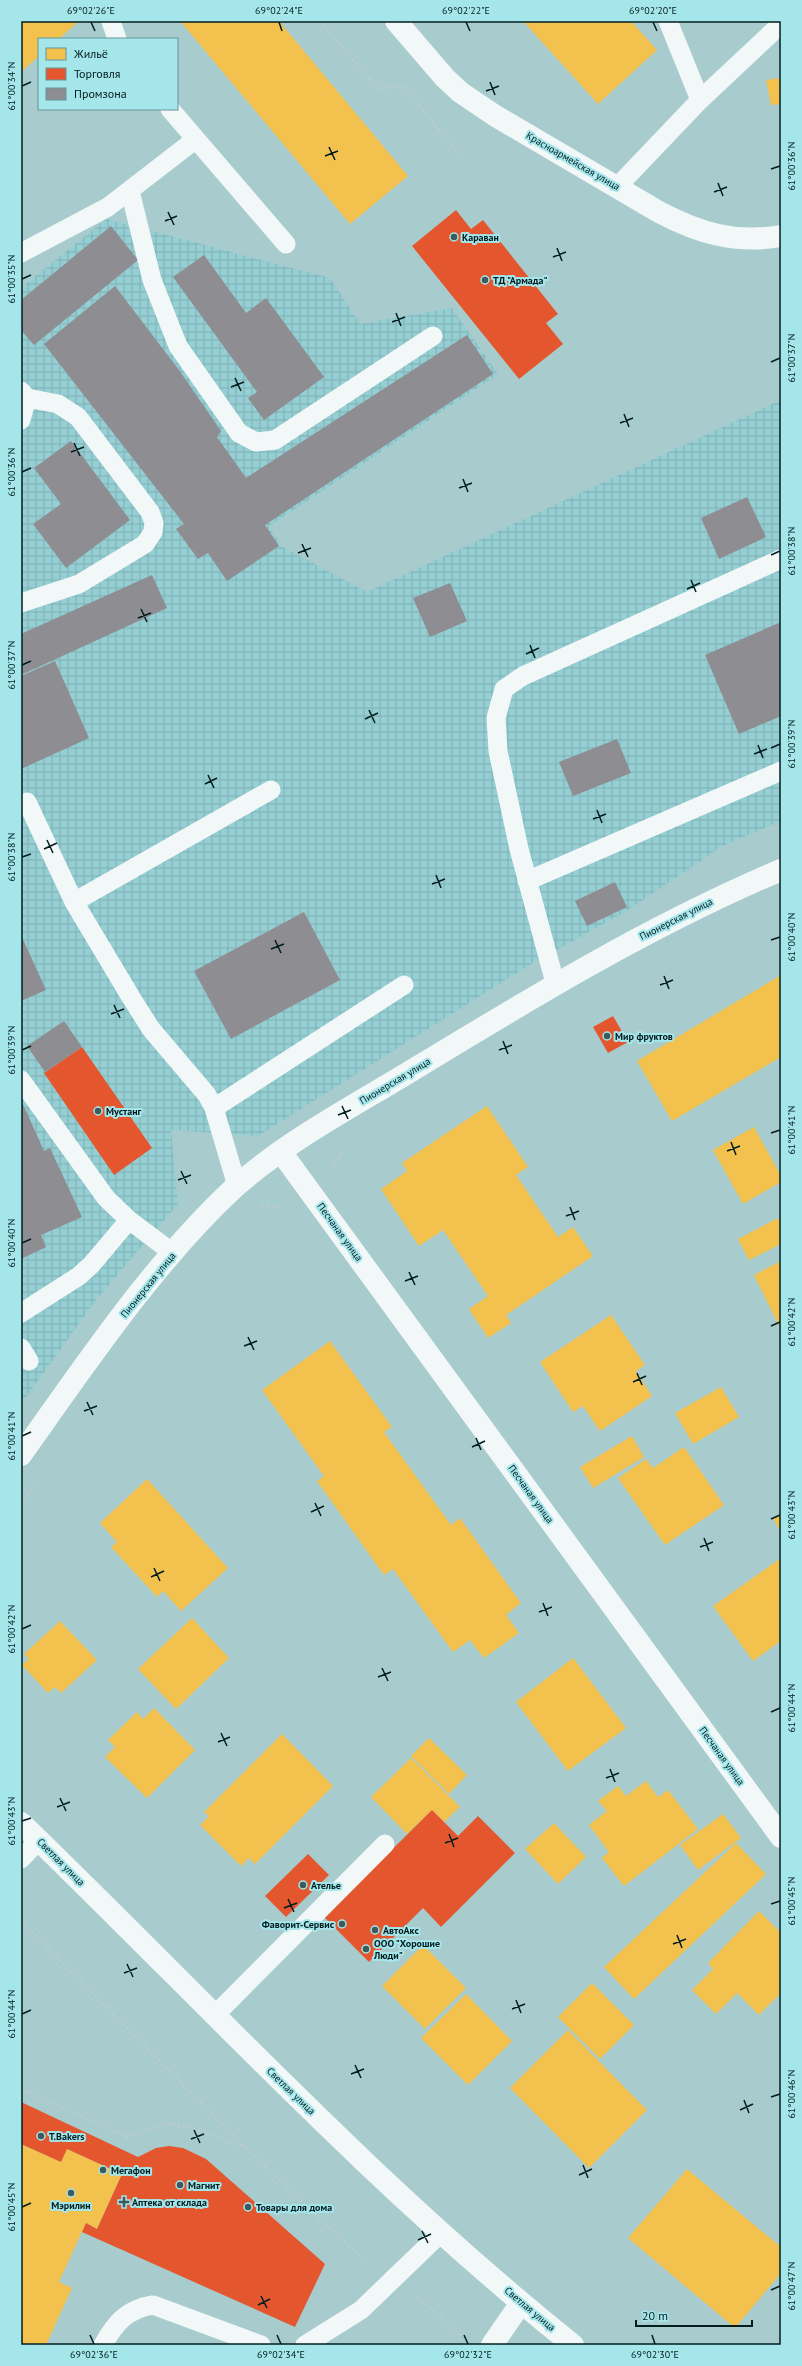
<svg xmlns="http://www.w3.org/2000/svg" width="802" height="2366" font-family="'PT Sans',sans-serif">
	<defs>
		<pattern id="industrial-grid" width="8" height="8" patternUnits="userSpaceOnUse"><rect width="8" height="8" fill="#95cfd3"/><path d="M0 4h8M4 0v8" fill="none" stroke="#7fb1b5"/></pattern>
	</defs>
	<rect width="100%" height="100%" fill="#a8ccce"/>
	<path fill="url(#industrial-grid)" d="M106,219L330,278L360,324L452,308L498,374L269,526L281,546L367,592L781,400V821L724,845L625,912L531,964L258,1136L171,1130L178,1204L96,1300L21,1404V288Z"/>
	<path fill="#f2c14e" d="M21,21H79L59,39H39V56L21,72Z
		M180,21H279L408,176L350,224Z
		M523,21H631L657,50L598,104Z
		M781,78V104L771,105L766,80Z
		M781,975V1057L672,1121L637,1061Z
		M487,1106L528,1167L516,1175L558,1237L573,1227L593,1256L506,1315L511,1323L488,1338L469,1309L488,1296L443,1230L419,1246L381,1189L407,1171L402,1163Z
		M754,1127L781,1176V1182L743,1204L713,1150Z
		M778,1218L781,1224V1244L749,1260L738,1239Z
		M781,1261V1330L754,1275Z
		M611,1315L645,1365L636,1371L652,1396L600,1431L583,1406L573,1412L540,1362Z
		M330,1341L392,1427L384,1432L451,1525L460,1518L521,1603L506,1615L519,1633L484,1658L470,1640L453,1652L393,1569L384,1575L317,1481L324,1476L262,1390Z
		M721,1387L739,1417L693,1444L675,1413Z
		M632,1436L644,1457L593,1488L580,1467Z
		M684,1447L724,1505L665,1545L618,1478L646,1459L653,1468Z
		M147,1479L228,1568L181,1611L163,1591L157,1597L111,1547L117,1542L100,1523Z
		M781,1513V1533L773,1518Z
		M781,1558V1641L753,1661L713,1606Z
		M192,1618L229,1658L176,1709L138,1669Z
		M60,1621L97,1660L61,1693L55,1687L48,1693L22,1665L29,1659L24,1654Z
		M573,1658L626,1728L568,1771L516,1702Z
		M154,1708L195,1750L147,1798L105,1757L115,1747L108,1740L137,1712L143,1719Z
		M282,1734L333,1786L255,1864L249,1858L241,1866L200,1825L209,1816L204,1812Z
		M429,1738L467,1775L449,1794L411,1756Z
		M411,1758L460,1807L444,1822L432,1810L407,1834L371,1797Z
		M646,1781L658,1797L668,1790L698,1829L624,1886L602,1858L609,1852L589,1825L607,1811L598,1801L618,1786L626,1796Z
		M723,1814L741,1838L698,1870L680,1845Z
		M554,1823L586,1857L558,1884L525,1849Z
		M736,1843L766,1874L634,1999L604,1967Z
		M759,1911L781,1933V1993L759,2015L737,1993L716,2014L692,1990L713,1969L708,1963Z
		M423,1945L466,1988L425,2029L382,1986Z
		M592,1983L634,2025L600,2059L558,2017Z
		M466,1994L512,2041L468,2085L421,2038Z
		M568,2030L647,2110L589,2168L510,2088Z
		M21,2144L61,2162L67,2149L122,2174L97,2229L86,2223L59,2282L72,2288L46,2345L21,2344Z
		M687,2169L781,2247V2273L735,2328L628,2238Z"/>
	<path fill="#e4572e" d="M456,210L471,229L483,220L558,314L546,323L563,344L519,379L412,246Z
		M613,1016L628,1042L608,1053L593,1027Z
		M82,1047L152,1148L114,1175L44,1073Z
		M432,1810L458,1836L478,1816L515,1853L441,1927L423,1908L369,1962L324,1917Z
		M308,1854L329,1875L286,1917L265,1896Z
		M21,2102L138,2157L156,2148L169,2146L183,2148L206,2159L325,2264L295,2327L82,2232L86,2223L97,2229L122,2174L67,2149L61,2162L21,2144Z"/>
	<path fill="#8d8d92" d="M111,226L138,260L34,345L21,330V300Z
		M204,255L246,313L266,298L324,377L264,420L248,398L257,392L173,277Z
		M115,286L179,370L221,431L217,437L246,478L467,335L493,374L265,525L279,546L227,581L208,553L198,559L176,529L184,524L44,344Z
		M71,441L130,520L66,568L33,524L61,504L34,468Z
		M747,497L766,537L719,559L701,518Z
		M152,575L167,608L21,675V634Z
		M450,583L467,621L430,637L413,598Z
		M781,622V716L739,734L705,655Z
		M55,661L89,738L21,769V676Z
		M617,739L631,773L573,796L559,762Z
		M615,882L627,907L587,926L575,901Z
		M304,912L340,980L231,1039L194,971Z
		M21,935L46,990L21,1001Z
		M64,1021L82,1047L45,1072L27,1046Z
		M21,1100L44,1151L50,1148L82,1217L41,1235L46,1247L21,1259Z"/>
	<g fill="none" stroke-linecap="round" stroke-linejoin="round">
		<path stroke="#bfcacb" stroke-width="2.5" stroke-dasharray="2 3" stroke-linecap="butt" d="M320,21L378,89L403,86L459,154
			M333,1168L342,1151
			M262,1206L281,1207
			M21,1503L36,1483
			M21,1921L246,2148L366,2262
			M21,2089L127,2137L167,2123L194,2128L244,2147
			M418,2297L462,2337"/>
		<path stroke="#f2f7f8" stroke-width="19" d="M111,21L117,39
			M700,100L781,24
			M170,109L286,244
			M617,187L700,100L668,21
			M130,191L152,280L178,346L239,433L256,442L275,440L433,336
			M21,253L108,207L196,139
			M21,391L27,398L58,404L78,417L150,512L154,523L153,532L145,544L79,584L21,603
			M21,420L27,398
			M27,802L74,902L132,999L151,1029L207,1095L214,1108L237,1186
			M527,881L781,771
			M74,902L271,790
			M555,983L519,849L498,751L496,718L504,689L523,676L781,559
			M21,1080L106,1198L129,1220L173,1253
			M214,1108L404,985
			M21,1313L79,1276L92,1264L129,1220
			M21,1348L29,1361
			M21,1859L39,1840
			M214,2016L385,1844
			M103,2345C115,2323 127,2309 153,2305L261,2345
			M305,2345L361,2310L442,2232"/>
		<path stroke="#f2f7f8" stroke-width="22" d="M396,21L445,78L460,92L494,115L659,212C699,233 735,244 781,236
			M281,1152L781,1837
			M21,1823C203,1999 375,2187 573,2345
			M492,2345L521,2303"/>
		<path stroke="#f2f7f8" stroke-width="22" d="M21,1455C85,1365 154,1262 235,1187C287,1141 352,1107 411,1071C531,998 651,925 781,870"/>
	</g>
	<path fill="none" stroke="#031d1f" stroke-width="1.5" d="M91,22L95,31M279,22L282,31M466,22L470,31M653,22L657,31M490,82L495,95M22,86L31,82M486,91L499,86M329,147L335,160M325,156L338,151M771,169L780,166M718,183L723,196M714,192L727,187M168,212L174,225M165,221L177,216M557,248L562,261M553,257L566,252M22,279L31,275M396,313L401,326M392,322L405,317M771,362L780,358M235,378L241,391M231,387L244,382M624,414L629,427M620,423L633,418M74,443L80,456M71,452L84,447M22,472L31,468M463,479L468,492M459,488L472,483M302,544L308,557M298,553L311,548M771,555L780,551M691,580L696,592M687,589L700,583M141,609L147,622M138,618L151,613M530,645L535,658M526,654L539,648M22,665L31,661M369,710L375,723M365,719L378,713M758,745L763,758M771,748L780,744M754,754L767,749M208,775L214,788M205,784L217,778M597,810L602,823M593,819L606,814M47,840L53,853M44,849L57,843M22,857L31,854M436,875L441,888M432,884L445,879M275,940L281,953M771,940L780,937M271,949L284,944M664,976L669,989M660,985L673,980M114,1005L120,1018M111,1014L124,1009M503,1041L508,1054M22,1050L31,1046M499,1050L512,1045M342,1106L348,1119M338,1115L351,1110M771,1133L780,1130M731,1142L736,1155M727,1151L740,1146M181,1171L187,1184M178,1180L191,1175M570,1207L575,1220M566,1216L579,1211M22,1243L31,1239M409,1272L415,1285M405,1281L418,1276M771,1326L780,1322M248,1337L254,1350M244,1346L257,1341M637,1373L642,1385M633,1382L646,1376M87,1402L93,1415M84,1411L97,1406M22,1436L31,1432M476,1438L481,1450M472,1447L485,1441M315,1503L321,1516M311,1512L324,1506M771,1519L780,1515M704,1538L709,1551M700,1547L713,1542M154,1568L160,1581M151,1577L164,1571M543,1603L548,1616M539,1612L552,1607M22,1629L31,1625M382,1668L388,1681M378,1677L391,1672M771,1712L780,1708M221,1733L227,1746M218,1742L230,1737M610,1769L615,1782M606,1778L619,1773M60,1798L66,1811M57,1807L70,1802M22,1821L31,1818M449,1834L454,1847M445,1843L458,1838M288,1899L294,1912M771,1904L780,1901M284,1908L297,1903M677,1935L682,1948M673,1944L686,1939M127,1964L133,1977M124,1973L137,1968M516,2000L521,2013M512,2009L525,2004M22,2014L31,2010M355,2065L361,2078M351,2074L364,2069M771,2097L780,2094M744,2100L749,2113M740,2110L753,2104M194,2130L200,2143M191,2139L204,2134M583,2165L588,2178M579,2175L592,2169M22,2207L31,2203M422,2231L428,2243M418,2240L431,2234M771,2290L780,2286M261,2296L267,2308M258,2305L270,2299M90,2335L94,2344M277,2335L281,2344M464,2335L468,2344M652,2335L655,2344"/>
	<g fill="#3d5a5c" stroke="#a5e6eb" stroke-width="1.5">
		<circle cx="454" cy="237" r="4"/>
		<circle cx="485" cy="280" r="4"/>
		<circle cx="607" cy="1036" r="4"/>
		<circle cx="98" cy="1111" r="4"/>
		<circle cx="303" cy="1885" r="4"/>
		<circle cx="342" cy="1924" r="4"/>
		<circle cx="375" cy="1930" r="4"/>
		<circle cx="366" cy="1949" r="4"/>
		<circle cx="41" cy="2136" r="4"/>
		<circle cx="103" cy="2170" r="4"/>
		<circle cx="180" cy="2185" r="4"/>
		<circle cx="71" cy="2193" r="4"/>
		<path d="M122 2196h4v4h4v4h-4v4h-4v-4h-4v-4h4z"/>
		<circle cx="248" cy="2207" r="4"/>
	</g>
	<g text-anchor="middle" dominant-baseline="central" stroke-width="4" stroke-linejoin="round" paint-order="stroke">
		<g font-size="10" fill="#031d1f" stroke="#a5e6eb">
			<text transform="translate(573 161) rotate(30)">Красноармейская улица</text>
			<text transform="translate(676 919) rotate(-27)">Пионерская улица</text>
			<text transform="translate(395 1081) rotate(-31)">Пионерская улица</text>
			<text transform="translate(340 1232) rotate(54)">Песчаная улица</text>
			<text transform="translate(148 1285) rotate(-51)">Пионерская улица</text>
			<text transform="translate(531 1494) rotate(54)">Песчаная улица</text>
			<text transform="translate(722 1756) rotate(54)">Песчаная улица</text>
			<text transform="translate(61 1862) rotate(45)">Светлая улица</text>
			<text transform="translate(291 2091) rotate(44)">Светлая улица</text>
			<text transform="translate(530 2309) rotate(40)">Светлая улица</text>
		</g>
		<g font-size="10" font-weight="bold" fill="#031d1f" stroke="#a5e6eb" text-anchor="start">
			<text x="462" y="237">Караван</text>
			<text x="493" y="280">ТД "Армада"</text>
			<text x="615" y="1036">Мир фруктов</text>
			<text x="106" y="1111">Мустанг</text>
			<text x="311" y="1885">Ателье</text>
			<text x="334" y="1924" text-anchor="end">Фаворит-Сервис</text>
			<text x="383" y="1930">АвтоАкс</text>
			<text x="374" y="1943">ООО "Хорошие<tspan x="374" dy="12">Люди"</tspan></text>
			<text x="49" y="2136">T.Bakers</text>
			<text x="111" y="2170">Мегафон</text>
			<text x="188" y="2185">Магнит</text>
			<text x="132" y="2202">Аптека от склада</text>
			<text x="71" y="2205" text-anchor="middle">Мэрилин</text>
			<text x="256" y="2207">Товары для дома</text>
		</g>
	</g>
	<rect width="802" height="2366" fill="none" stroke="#a5e6eb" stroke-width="44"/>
	<rect x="38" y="38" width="140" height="72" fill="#a5e6eb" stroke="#649699"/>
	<rect x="46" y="48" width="20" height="12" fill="#f2c14e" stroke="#649699"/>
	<text x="74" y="58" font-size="12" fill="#031d1f">Жильё</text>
	<rect x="46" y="68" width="20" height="12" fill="#e4572e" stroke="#649699"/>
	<text x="74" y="78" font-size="12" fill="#031d1f">Торговля</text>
	<rect x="46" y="88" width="20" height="12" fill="#8d8d92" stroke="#649699"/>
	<text x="74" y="98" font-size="12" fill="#031d1f">Промзона</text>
	<path d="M636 2320v6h116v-6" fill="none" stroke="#031d1f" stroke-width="2"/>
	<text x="642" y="2320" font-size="12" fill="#031d1f" stroke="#a5e6eb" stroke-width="3" paint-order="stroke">20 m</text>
	<rect x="22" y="22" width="758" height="2322" fill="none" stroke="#031d1f" stroke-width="1.5"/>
	<g font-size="10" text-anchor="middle" fill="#031d1f">
		<text x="91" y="14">69°02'26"E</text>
		<text x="279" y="14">69°02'24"E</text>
		<text x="466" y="14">69°02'22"E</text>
		<text x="653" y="14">69°02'20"E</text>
		<text transform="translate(11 86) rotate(-90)" y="4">61°00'34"N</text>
		<text transform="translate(791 166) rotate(-90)" y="4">61°00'36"N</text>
		<text transform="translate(11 279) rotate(-90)" y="4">61°00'35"N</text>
		<text transform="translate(791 358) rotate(-90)" y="4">61°00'37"N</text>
		<text transform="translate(11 472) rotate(-90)" y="4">61°00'36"N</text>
		<text transform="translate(791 551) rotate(-90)" y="4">61°00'38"N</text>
		<text transform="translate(11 665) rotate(-90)" y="4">61°00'37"N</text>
		<text transform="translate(791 744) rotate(-90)" y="4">61°00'39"N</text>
		<text transform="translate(11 857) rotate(-90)" y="4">61°00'38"N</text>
		<text transform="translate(791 937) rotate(-90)" y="4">61°00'40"N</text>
		<text transform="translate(11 1050) rotate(-90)" y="4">61°00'39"N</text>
		<text transform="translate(791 1130) rotate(-90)" y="4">61°00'41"N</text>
		<text transform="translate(11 1243) rotate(-90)" y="4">61°00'40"N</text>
		<text transform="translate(791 1322) rotate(-90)" y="4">61°00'42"N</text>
		<text transform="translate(11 1436) rotate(-90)" y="4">61°00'41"N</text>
		<text transform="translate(791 1515) rotate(-90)" y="4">61°00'43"N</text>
		<text transform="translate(11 1629) rotate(-90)" y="4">61°00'42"N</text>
		<text transform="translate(791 1708) rotate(-90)" y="4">61°00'44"N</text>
		<text transform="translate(11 1821) rotate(-90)" y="4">61°00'43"N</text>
		<text transform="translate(791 1901) rotate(-90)" y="4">61°00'45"N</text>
		<text transform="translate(11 2014) rotate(-90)" y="4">61°00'44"N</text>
		<text transform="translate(791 2094) rotate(-90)" y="4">61°00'46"N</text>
		<text transform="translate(11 2207) rotate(-90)" y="4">61°00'45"N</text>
		<text transform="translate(791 2286) rotate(-90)" y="4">61°00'47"N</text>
		<text x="94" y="2358">69°02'36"E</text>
		<text x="281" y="2358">69°02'34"E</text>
		<text x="468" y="2358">69°02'32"E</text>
		<text x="655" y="2358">69°02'30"E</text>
	</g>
</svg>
